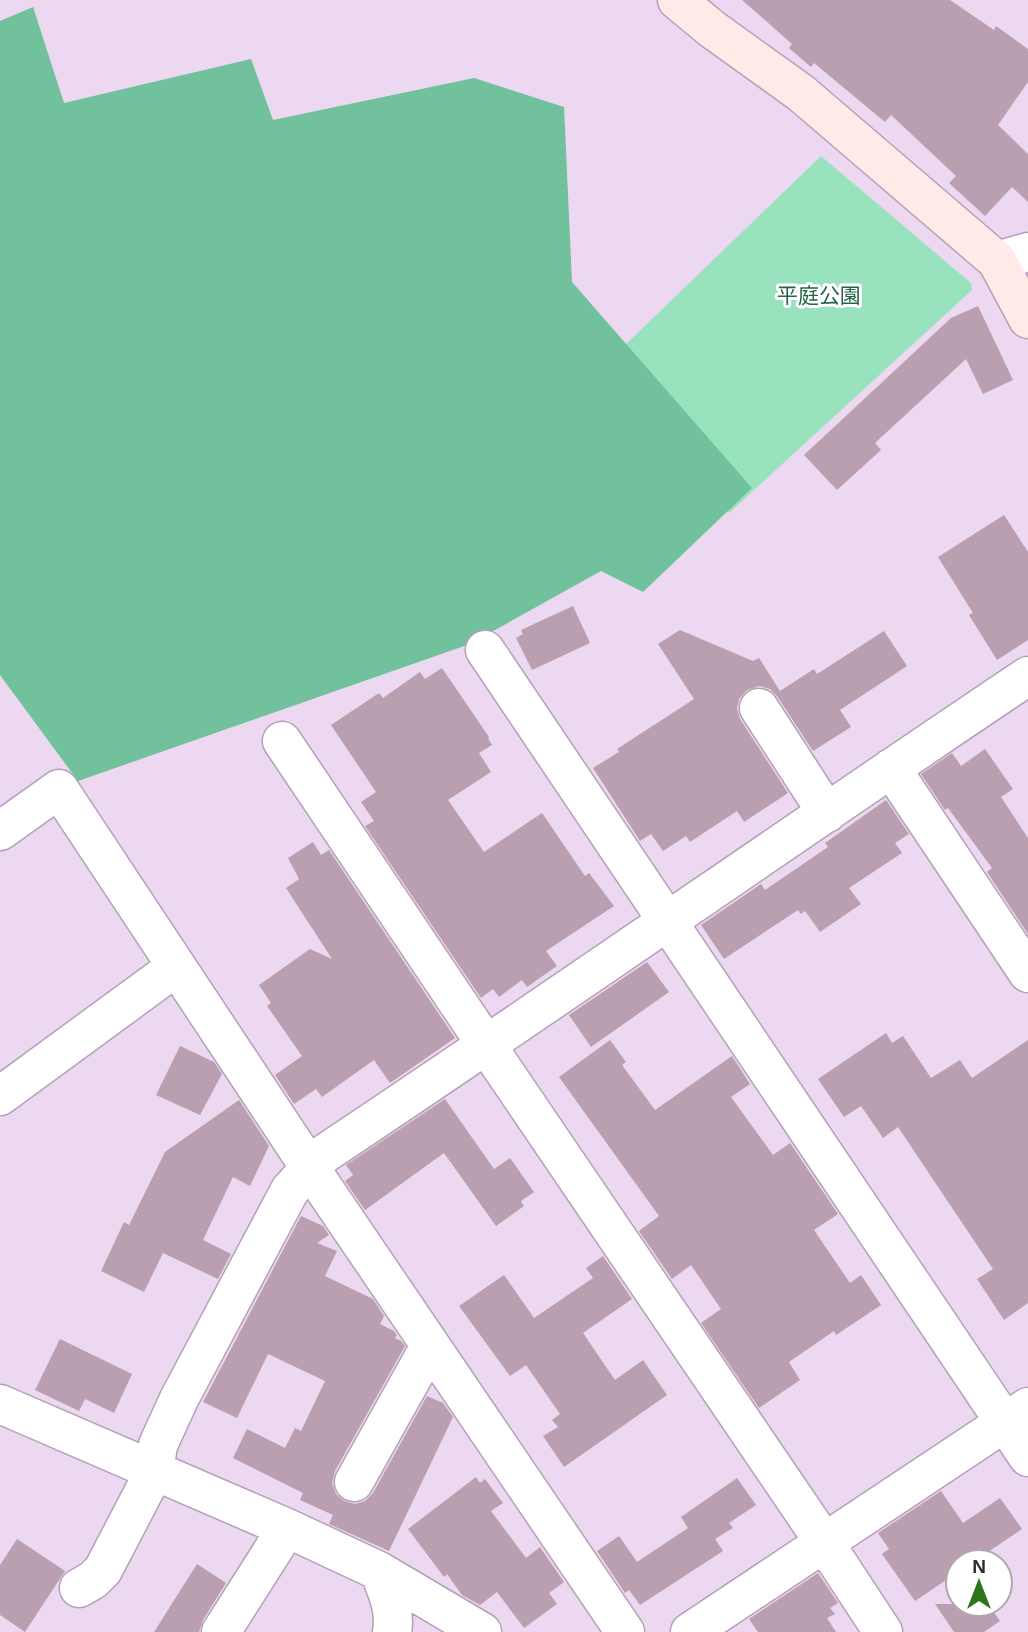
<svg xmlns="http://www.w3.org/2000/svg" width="1028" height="1632" font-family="Arial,'Noto Sans JP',sans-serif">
	<rect width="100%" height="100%" fill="#ecd8f0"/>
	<path fill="#98e3be" d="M821,156L971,283L972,290L729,513L595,374Z"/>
	<path fill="#71c19c" d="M33,7L64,103L251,59L273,120L474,78L564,107L572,282L752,488L643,592L601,571L470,644L78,781L0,675V21Z"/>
	<path fill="#b99fb0" d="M742,0H950L994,30L996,26L1028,49V82L998,125L1028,154V202L1012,187L985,216L949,183L956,176L891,115L885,122L814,63L811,67L789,48L792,44Z
		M978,306L1013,380L983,394L966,359L875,443L881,450L837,490L804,455L951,318Z
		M1004,515L1028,552V640L997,660L969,615L973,613L938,557Z
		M573,606L590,643L532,670L516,638L523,634L521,630Z
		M680,630L753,661L759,658L780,691L814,669L817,674L884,631L907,666L840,710L851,727L813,751L777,696L770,689L759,686L747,690L739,699L737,708L740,719L788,793L744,822L737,811L690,842L686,836L663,851L651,834L640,841L593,768L619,752L617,749L694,699L658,644Z
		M442,668L489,737L488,738L492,745L479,753L491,772L448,800L484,852L542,813L585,876L589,873L614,906L546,951L557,966L527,987L522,980L499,997L493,989L481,998L365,826L374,821L361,802L376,792L331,725L379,693L383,698L420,672L425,679Z
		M985,749L1013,789L1001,797L1028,838V934L987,872L992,868L948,808L945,810L921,774L952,753L961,766Z
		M886,800L909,834L895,843L902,853L849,888L861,904L820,932L805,911L801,914L798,910L724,959L701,925L761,884L765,890L828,847L825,843Z
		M313,842L321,855L329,850L455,1038L390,1083L374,1060L322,1097L316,1089L294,1104L275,1075L302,1056L267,1006L271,1003L259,985L310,949L332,959L286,888L299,879L288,858Z
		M647,962L669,992L591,1047L569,1015Z
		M886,1033L892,1043L903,1036L931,1078L960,1060L972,1078L1028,1040V1303L1004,1320L977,1279L993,1269L898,1127L883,1138L861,1106L844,1117L818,1079Z
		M610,1040L626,1062L622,1065L655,1110L732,1056L750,1084L731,1097L773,1155L790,1143L838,1214L814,1230L850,1283L861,1275L881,1305L836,1335L834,1331L789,1362L800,1380L759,1408L701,1323L721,1309L691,1265L672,1279L639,1231L659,1216L559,1077Z
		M180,1046L214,1062L222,1074L200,1115L156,1095Z
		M445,1099L494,1169L510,1158L534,1192L521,1201L524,1206L496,1226L444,1153L365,1210L345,1181L353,1175L346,1165Z
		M239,1100L269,1146L250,1186L233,1177L203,1240L231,1254L218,1279L163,1253L144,1292L101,1271L124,1222L129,1225L165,1152Z
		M301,1216L323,1226L329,1235L317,1243L337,1251L325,1276L373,1299L384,1316L380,1324L394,1331L397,1335L395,1338L401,1341L405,1346L335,1471L332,1483L336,1494L344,1501L355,1504L365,1501L373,1493L427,1396L443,1403L453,1417L389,1551L329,1524L333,1515L300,1500L303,1493L233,1458L247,1429L285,1448L295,1428L301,1431L325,1381L268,1354L237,1418L203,1402Z
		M603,1256L632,1299L583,1333L615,1380L643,1360L667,1395L564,1467L543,1436L558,1427L552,1420L560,1414L526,1365L510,1376L459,1306L504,1275L534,1318L593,1278L586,1268Z
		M60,1339L132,1374L114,1413L85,1399L79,1411L35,1390Z
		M476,1477L480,1483L485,1479L503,1503L491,1511L526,1558L540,1547L564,1582L549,1593L557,1604L524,1628L497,1592L480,1605L462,1595L447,1574L444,1577L408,1529Z
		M737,1478L756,1505L729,1523L733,1528L715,1539L723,1551L640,1605L629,1590L625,1593L597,1551L619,1536L637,1562L688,1528L681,1517Z
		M941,1491L963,1523L1000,1498L1022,1529L973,1562H958V1572L915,1601L882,1554L889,1549L878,1533Z
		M17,1539L65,1571L25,1632L0,1615V1565Z
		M197,1564L226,1583L203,1620L199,1632H154Z
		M818,1573L838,1603L830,1608L835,1614L827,1618L836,1632H758L749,1619Z
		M935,1604H988L1000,1621L984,1632H954Z"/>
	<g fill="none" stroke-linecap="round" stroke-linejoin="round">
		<g stroke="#b4a1b8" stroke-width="41">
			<path id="street" d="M997,261L1028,252
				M485,650L1028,1457
				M759,708L827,813
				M282,741L487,1046L824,1542L883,1632
				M891,768L1028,973
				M0,831L59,789L310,1168L290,1190L179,1399L158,1445L154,1472L103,1570L93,1580L79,1588
				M0,1096L176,967
				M0,1404L287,1528L379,1571L482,1632
				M354,1482L430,1346
				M379,1571C387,1591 396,1610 392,1632
				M221,1632L287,1528
				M625,1632L310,1168L324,1154C560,997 792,834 1028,676
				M690,1632L1028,1407"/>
		</g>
		<g stroke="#b4a1b8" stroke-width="41">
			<path id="secondary" d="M677,0L712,29L801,93L997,261L1028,319"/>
		</g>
		<use href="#street" stroke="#fff" stroke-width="38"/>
		<use href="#secondary" stroke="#ffeae7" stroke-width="38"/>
	</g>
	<g text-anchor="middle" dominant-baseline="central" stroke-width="6" stroke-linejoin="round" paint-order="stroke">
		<g font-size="21" fill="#266248" stroke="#fff">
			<text x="819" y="295">平庭公園</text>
		</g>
	</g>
	<g transform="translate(979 1583)"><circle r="33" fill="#ffffff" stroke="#adaaad" stroke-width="2"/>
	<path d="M0-5L12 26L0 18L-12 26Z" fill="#2b761b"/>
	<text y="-10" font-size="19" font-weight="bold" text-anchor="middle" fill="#312a33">N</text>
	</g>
</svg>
